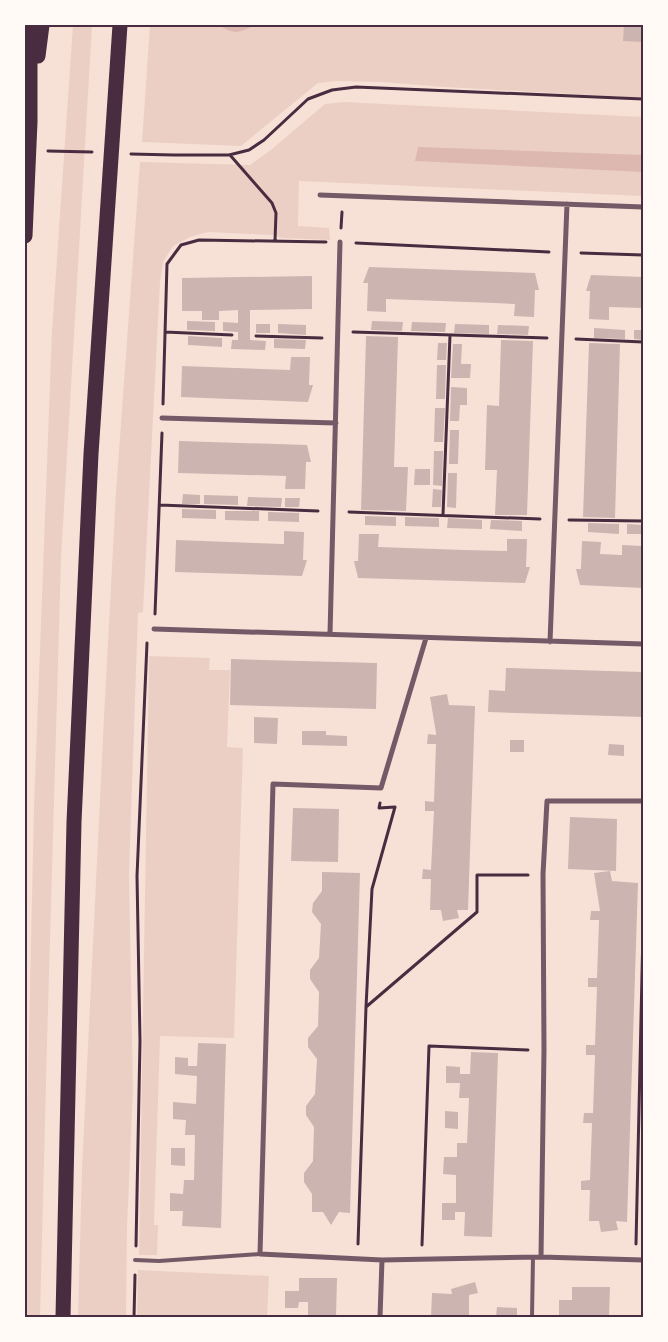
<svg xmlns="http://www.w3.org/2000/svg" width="668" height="1342" font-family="Roboto,sans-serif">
	<rect width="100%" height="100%" fill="#f7e1d7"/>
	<path fill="#ebcfc5" d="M73,25H92L61,559L47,1044L40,1317H25V1213L34,808L52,331Z
		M150,25H222V27H251L252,25H643V98L444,87L382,82L337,81L318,83L241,146L142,142Z
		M344,102L643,117V196L299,181L298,226L329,228L330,240L282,238L272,235L208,232L190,237L173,246L163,262L160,282L143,612L138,613L129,874L133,1089L127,1227L126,1317H78L82,1169L104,717L116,492L140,162L250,165L272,149L325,104Z
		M149,656L210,658L209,670H230L227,747L243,748L234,1038L160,1036L154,1225H158L157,1255H139Z
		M138,1270L269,1276L267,1317H137Z"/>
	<path fill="#dcb8b0" d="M222,25H252L251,27C239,33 234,34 222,27Z
		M418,147L643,155V172L415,161Z"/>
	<path fill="#ccb4b1" d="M624,25H643V42L623,41Z
		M369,267L535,273L539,290H535L534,317L514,316L515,304L494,303L386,299V312L367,311L368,283H363Z
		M591,275L643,277V308L609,307V320L589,319L590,291H586Z
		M312,276V309L250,310V340L266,341L265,350L231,349L232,340H238V332L223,331V322L238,323V310L219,311V320H202V311H182V278Z
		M187,321L215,322V331L187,330Z
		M372,321L403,322L402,331L371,330Z
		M412,322L446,323L445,332L411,331Z
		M256,324H270V333H256Z
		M278,324L306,325V335L278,333Z
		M455,324L489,325V334L454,333Z
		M498,325L529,326L528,335L497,334Z
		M594,328L625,330V339L594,338Z
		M634,330H643V340L634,339Z
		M188,336L222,338V347L188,345Z
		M366,336L398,337L394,467H408L406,511L361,510Z
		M274,339L306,340L305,349L274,348Z
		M501,340L533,341L527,515H495L497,470H485L487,405L499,406Z
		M438,343H447L446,360H437Z
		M589,343L620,344L615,518L583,517Z
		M453,344H462L461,364H471L470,378H451Z
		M291,357H310L309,385H313L308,402L181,397L182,366L290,370Z
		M437,365H446L445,399H436Z
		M451,387L467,388V405H460L459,421H450Z
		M435,408H445L443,442H434Z
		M450,430H459L458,464H449Z
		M179,441L307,445L311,462H306L305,489H285L286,476L178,473Z
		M434,451H443L442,486L433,485Z
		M415,469H430V485H414Z
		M448,473H457L456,508L447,507Z
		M433,489L442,490L441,507H432Z
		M183,494L200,495V504H182Z
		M204,495L238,496V505L204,504Z
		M248,497L282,498L281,507L247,506Z
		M285,498H300L299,507H285Z
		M182,509L216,510V519L182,518Z
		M225,511H259V521L225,520Z
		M268,512L299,513V522L268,521Z
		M365,516L396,517V526L365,525Z
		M405,517L439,518V527L405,526Z
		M448,518L482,520V529L447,528Z
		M491,520L522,521V531L490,529Z
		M588,523L619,524V534L588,532Z
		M627,524L643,525V534H627Z
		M284,531L304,532L303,560H307L302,576L175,572L176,540L284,544Z
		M359,534H379L378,547L464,550L507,551V539H527L526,567H530L525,583L358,578L354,561H358Z
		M582,541L601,542L600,554L622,555V545L643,546V588L580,585L576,569H581Z
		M231,659L377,663L376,709L230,705Z
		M506,668L643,672V717L488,712L489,690L505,691Z
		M447,694L449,705L475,706L468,910H457L459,918L443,921L441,910H430L431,879H422L423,869L431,870L434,811H425V801L434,802L436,744H427L428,734L436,735V733L430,697Z
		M254,717L278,718L277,744L254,743Z
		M302,731H326V735L347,736V746L302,745Z
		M510,740H524V752H510Z
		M609,744L624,745V756L608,755Z
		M293,808L339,809L338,862L291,861Z
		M570,817L617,819L616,871L568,869Z
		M610,871L612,881L638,883L627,1222L616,1221L618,1230L601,1232L599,1221H589L590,1190H581V1181L590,1180L592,1123H583L584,1113H593L595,1055H586V1045H595L597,987H588V978H597L599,920H590L591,911H600L594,873Z
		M322,872L360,873L350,1213L339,1212L331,1225L323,1212H312V1194L304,1182V1173L313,1161L314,1127L306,1115V1106L315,1094L317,1059L308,1047V1038L318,1026L319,992L310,979V970L319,958L321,924L312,912L313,903L322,891Z
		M198,1043L226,1044L221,1228L182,1226L183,1211H170V1193L183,1194L184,1180H194L195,1135H185L186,1120L173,1119V1102L196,1104L197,1076L175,1074V1057L188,1058V1066H197Z
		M471,1052L498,1053L492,1237L464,1236L465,1212H455V1220H442V1203H456V1175L443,1174L444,1157H457V1143H467L468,1121L469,1098H459L460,1083H446V1066L460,1067V1074H470Z
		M445,1111L458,1112V1129L445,1128Z
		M171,1148H185V1166L171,1165Z
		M299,1278H337L336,1317H308V1302H299L298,1308H285V1291H299Z
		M475,1282L478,1293L469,1295V1317H431L432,1293L452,1294L451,1289Z
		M572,1287H610L609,1317H559V1300H572Z
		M497,1307L517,1308V1317H496Z"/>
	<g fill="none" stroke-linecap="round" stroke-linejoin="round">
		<path stroke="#4a2c40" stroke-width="3" d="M48,151L92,152
			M131,154L174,155H229L249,150L264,140L308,99L332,90L356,87L643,99
			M230,155L272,203L276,213L275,241
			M341,228L342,212
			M356,243L549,252
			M581,253L643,255
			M165,332L232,335
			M353,332L547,338
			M256,336L322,338
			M576,339L643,342
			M163,404L167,264L181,245L199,240L326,242
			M160,505L318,511
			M349,512L540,519
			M443,515L450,335
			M569,520L643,521
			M155,614L162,433
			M366,1007L477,912V875H528
			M358,1244L366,1007L372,889L395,807L379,808L380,803
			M636,1244L643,930
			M422,1245L429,1046L528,1050
			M136,1246L140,1041L137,876L147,643
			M134,1317L135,1275"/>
		<path stroke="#755966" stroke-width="4" d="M135,1260L159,1261L260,1254
			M532,1317L533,1257"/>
		<path stroke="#755966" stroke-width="5" d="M320,195L643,207
			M162,418L336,423
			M154,629L643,644
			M330,634L340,242
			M426,638L381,788L273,784L260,1254L382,1260L541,1257L643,1260
			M550,642L567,204
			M541,1257L544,1050L543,874L547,801H643
			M380,1317L382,1260"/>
		<path stroke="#4a2c40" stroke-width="15" d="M38,56L42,25
			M25,236L30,122V25
			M63,1317L74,822L91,454L120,25"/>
	</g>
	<rect width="668" height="1342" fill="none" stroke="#fffaf5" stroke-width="52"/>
	<rect x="26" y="26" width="616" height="1290" fill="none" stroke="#4a2c40" stroke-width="2"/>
</svg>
